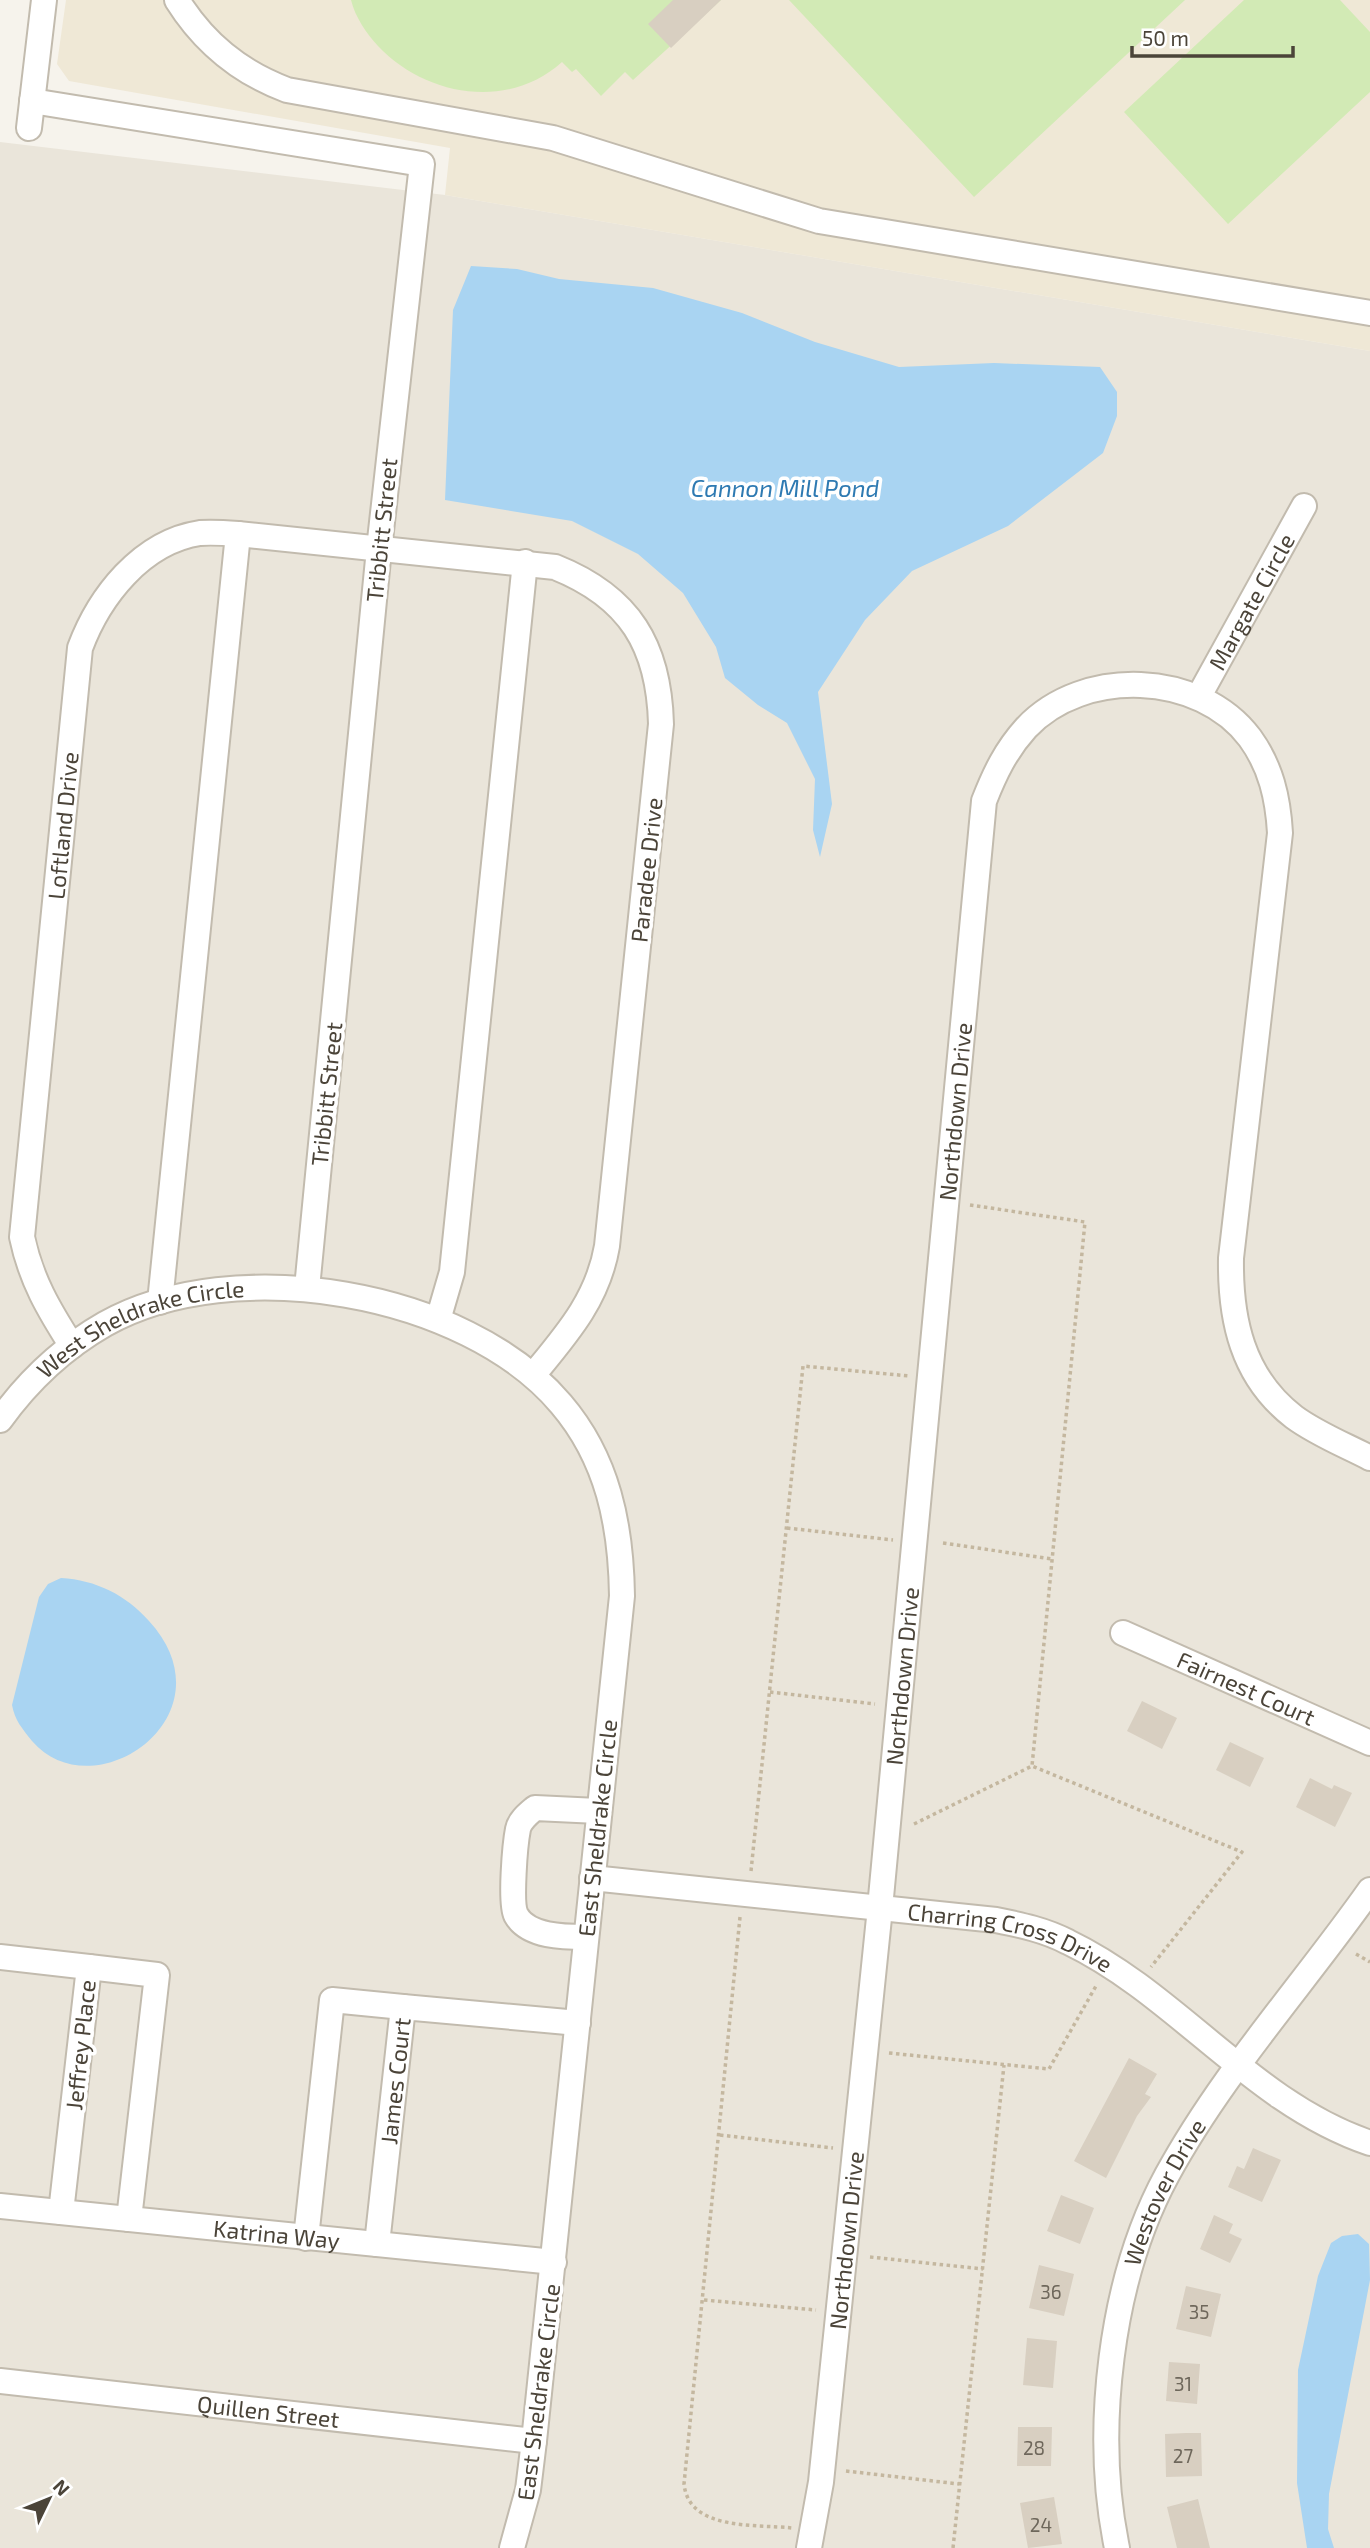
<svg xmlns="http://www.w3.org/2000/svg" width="1370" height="2548" font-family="'Exo 2',sans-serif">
	<rect width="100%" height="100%" fill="#f6f3ec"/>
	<path fill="#eae5da" d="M0,142L445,195L1370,351V2548H0Z"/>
	<path fill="#efe8d6" d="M66,0H1370V351L445,195L450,148L69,81L57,64Z"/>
	<path fill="#d2eab5" d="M351,0H721L633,80L625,72L601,96L576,69L572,72L562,62C508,111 425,96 378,46C367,34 355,17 351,0Z
		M789,0H1185L974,197Z
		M1244,0H1340L1370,32V92L1228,224L1124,112Z"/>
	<path fill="#a9d4f2" d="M471,266L517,269L559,279L653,288L742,313L815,342L899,367L994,363L1100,367L1117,392V416L1103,453L1008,526L912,571L865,620L818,692L832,804L820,857L813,830L815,779L787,723L758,705L725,678L716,647L683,593L638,554L572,521L445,500L453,310Z
		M61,1578C96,1580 126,1595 149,1621C235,1715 94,1813 32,1741C22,1728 15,1721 12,1705L39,1597L48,1584Z
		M1358,2234L1369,2244L1370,2280L1329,2494L1328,2529L1334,2548H1307L1297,2483L1298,2370L1318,2276L1331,2243L1342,2236Z"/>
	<path fill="#d8cfc1" d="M673,0H721L671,48L648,24Z
		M1142,1701L1177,1718L1162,1749L1127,1731Z
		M1230,1742L1264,1758L1250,1787L1216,1770Z
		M1310,1778L1332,1789L1334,1785L1352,1793L1335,1827L1296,1807Z
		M1129,2058L1157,2074L1145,2094L1151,2097L1137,2116L1106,2178L1074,2161Z
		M1253,2148L1281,2160L1262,2202L1228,2187L1237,2166L1244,2169Z
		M1061,2195L1094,2208L1080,2244L1047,2231Z
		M1214,2215L1233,2224L1229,2233L1242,2239L1230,2263L1200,2249Z
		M1039,2265L1074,2274L1064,2316L1029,2308Z
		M1186,2286L1221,2294L1211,2337L1176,2329Z
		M1027,2338L1057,2341L1053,2388L1023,2385Z
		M1169,2362L1200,2364L1197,2404L1166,2401Z
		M1018,2427H1052L1051,2466H1017Z
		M1186,2433H1201L1202,2476L1166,2477L1165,2434Z
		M1054,2497L1062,2544L1028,2548L1020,2503Z
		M1198,2499L1210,2548H1177L1167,2507Z"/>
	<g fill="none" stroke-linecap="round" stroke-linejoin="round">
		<g stroke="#c2bbae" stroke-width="28">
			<g id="minor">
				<path d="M177,0C204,43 239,72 287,90L553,138L819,221L1370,313"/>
				<path d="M32,101L422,164L379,549L307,1288"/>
				<path d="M29,128L44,0"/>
				<path id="s1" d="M1199,696L1304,506"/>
				<path d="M160,1302L238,534"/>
				<path d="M438,1320L452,1272L525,562"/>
				<path id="s2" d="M72,1346C49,1310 31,1280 22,1237L80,648C99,597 141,542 200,533C212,532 226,533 238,534L555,567C630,597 659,646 661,724L607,1246C598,1299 567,1334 534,1374"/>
				<path id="s3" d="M0,1420C28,1381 63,1348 105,1324C233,1252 466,1291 561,1404C608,1459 621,1525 622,1596L534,2441L528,2490L512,2548"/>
				<path id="s4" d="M1123,1633L1370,1743"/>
				<path id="s5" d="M592,1878L996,1920C1021,1925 1045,1930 1068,1942C1178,1995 1252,2103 1370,2143"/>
				<path d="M586,1937C565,1937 528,1937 516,1915C510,1903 515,1844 518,1829C520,1820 528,1814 535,1808L598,1811"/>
				<path d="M0,1957L89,1967L61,2212"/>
				<path d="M89,1967L157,1975L129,2219"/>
				<path id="s6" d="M0,2206L554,2262"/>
				<path d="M306,2238L332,2000L403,2007"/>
				<path id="s7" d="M377,2244L403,2007L578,2023"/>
				<path id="s8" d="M0,2381L534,2441"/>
				<path id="s9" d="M809,2548L821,2482L880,1908L984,801C995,773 1006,750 1026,728C1083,667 1200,671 1250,738C1271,767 1278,798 1280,833L1231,1258C1230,1319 1242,1377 1294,1417C1317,1434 1345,1445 1370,1458"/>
				<path id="s10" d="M1117,2548C1093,2432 1110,2280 1167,2175C1222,2074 1303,1985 1370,1890"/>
			</g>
		</g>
		<path stroke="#c4b79f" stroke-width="3.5" stroke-dasharray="3.5 3.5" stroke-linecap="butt" d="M970,1205L1085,1222L1032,1766
			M787,1528L893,1540
			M943,1543L1052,1559
			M770,1692L875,1704
			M914,1824L1032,1766L1242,1852L1151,1967
			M751,1871L803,1366L909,1376
			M740,1917L684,2484C689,2531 755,2524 792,2528
			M1356,1954L1370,1962
			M889,2053L1049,2069L1096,1986
			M720,2135L833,2148
			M870,2257L983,2269
			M704,2300L816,2310
			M846,2471L959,2484
			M953,2548L1004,2065"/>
		<use href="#minor" stroke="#fff" stroke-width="24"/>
	</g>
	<g text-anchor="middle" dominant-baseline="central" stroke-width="7" stroke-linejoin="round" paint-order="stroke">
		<g font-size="19" fill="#6e675b">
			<text x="1051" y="2291">36</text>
			<text x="1199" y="2311">35</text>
			<text x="1183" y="2383">31</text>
			<text x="1034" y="2447">28</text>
			<text x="1183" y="2455">27</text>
			<text x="1041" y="2524">24</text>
		</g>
		<g font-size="23" fill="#4b4439" stroke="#fff">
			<text transform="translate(381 530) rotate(-84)">Tribbitt Street</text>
			<text stroke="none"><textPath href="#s1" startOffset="108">Margate Circle</textPath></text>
			<text stroke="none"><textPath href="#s2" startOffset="534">Loftland Drive</textPath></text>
			<text transform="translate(646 870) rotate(-84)">Paradee Drive</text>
			<text transform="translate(326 1094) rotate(-84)">Tribbitt Street</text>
			<text stroke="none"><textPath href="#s9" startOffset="1444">Northdown Drive</textPath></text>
			<text stroke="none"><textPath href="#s3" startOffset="175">West Sheldrake Circle</textPath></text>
			<text stroke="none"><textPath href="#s9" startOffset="877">Northdown Drive</textPath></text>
			<text stroke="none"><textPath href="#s4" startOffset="135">Fairnest Court</textPath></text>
			<text transform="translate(597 1828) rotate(-84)">East Sheldrake Circle</text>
			<text stroke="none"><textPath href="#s5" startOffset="424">Charring Cross Drive</textPath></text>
			<text transform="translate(80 2045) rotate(-84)">Jeffrey Place</text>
			<text stroke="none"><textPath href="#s7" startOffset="164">James Court</textPath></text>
			<text stroke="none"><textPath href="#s10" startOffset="366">Westover Drive</textPath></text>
			<text stroke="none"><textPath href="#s6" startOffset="278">Katrina Way</textPath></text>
			<text stroke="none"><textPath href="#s9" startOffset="310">Northdown Drive</textPath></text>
			<text transform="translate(538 2392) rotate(-83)">East Sheldrake Circle</text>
			<text stroke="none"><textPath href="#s8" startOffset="270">Quillen Street</textPath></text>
		</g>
		<g font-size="24" font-style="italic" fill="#2e7ab2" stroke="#fff">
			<text x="785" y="487">Cannon Mill Pond</text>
		</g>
	</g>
	<g transform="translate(49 2499) rotate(47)" stroke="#ffffff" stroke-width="5" paint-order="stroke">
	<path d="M0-5L12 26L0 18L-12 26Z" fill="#4b4439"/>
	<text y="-10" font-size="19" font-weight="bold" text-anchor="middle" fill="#4b4439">N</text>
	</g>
	<path d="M1132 46v10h161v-10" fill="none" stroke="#4b4439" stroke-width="3.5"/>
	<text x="1142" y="46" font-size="21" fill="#4b4439" stroke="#ffffff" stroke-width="5" paint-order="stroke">50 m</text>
</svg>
